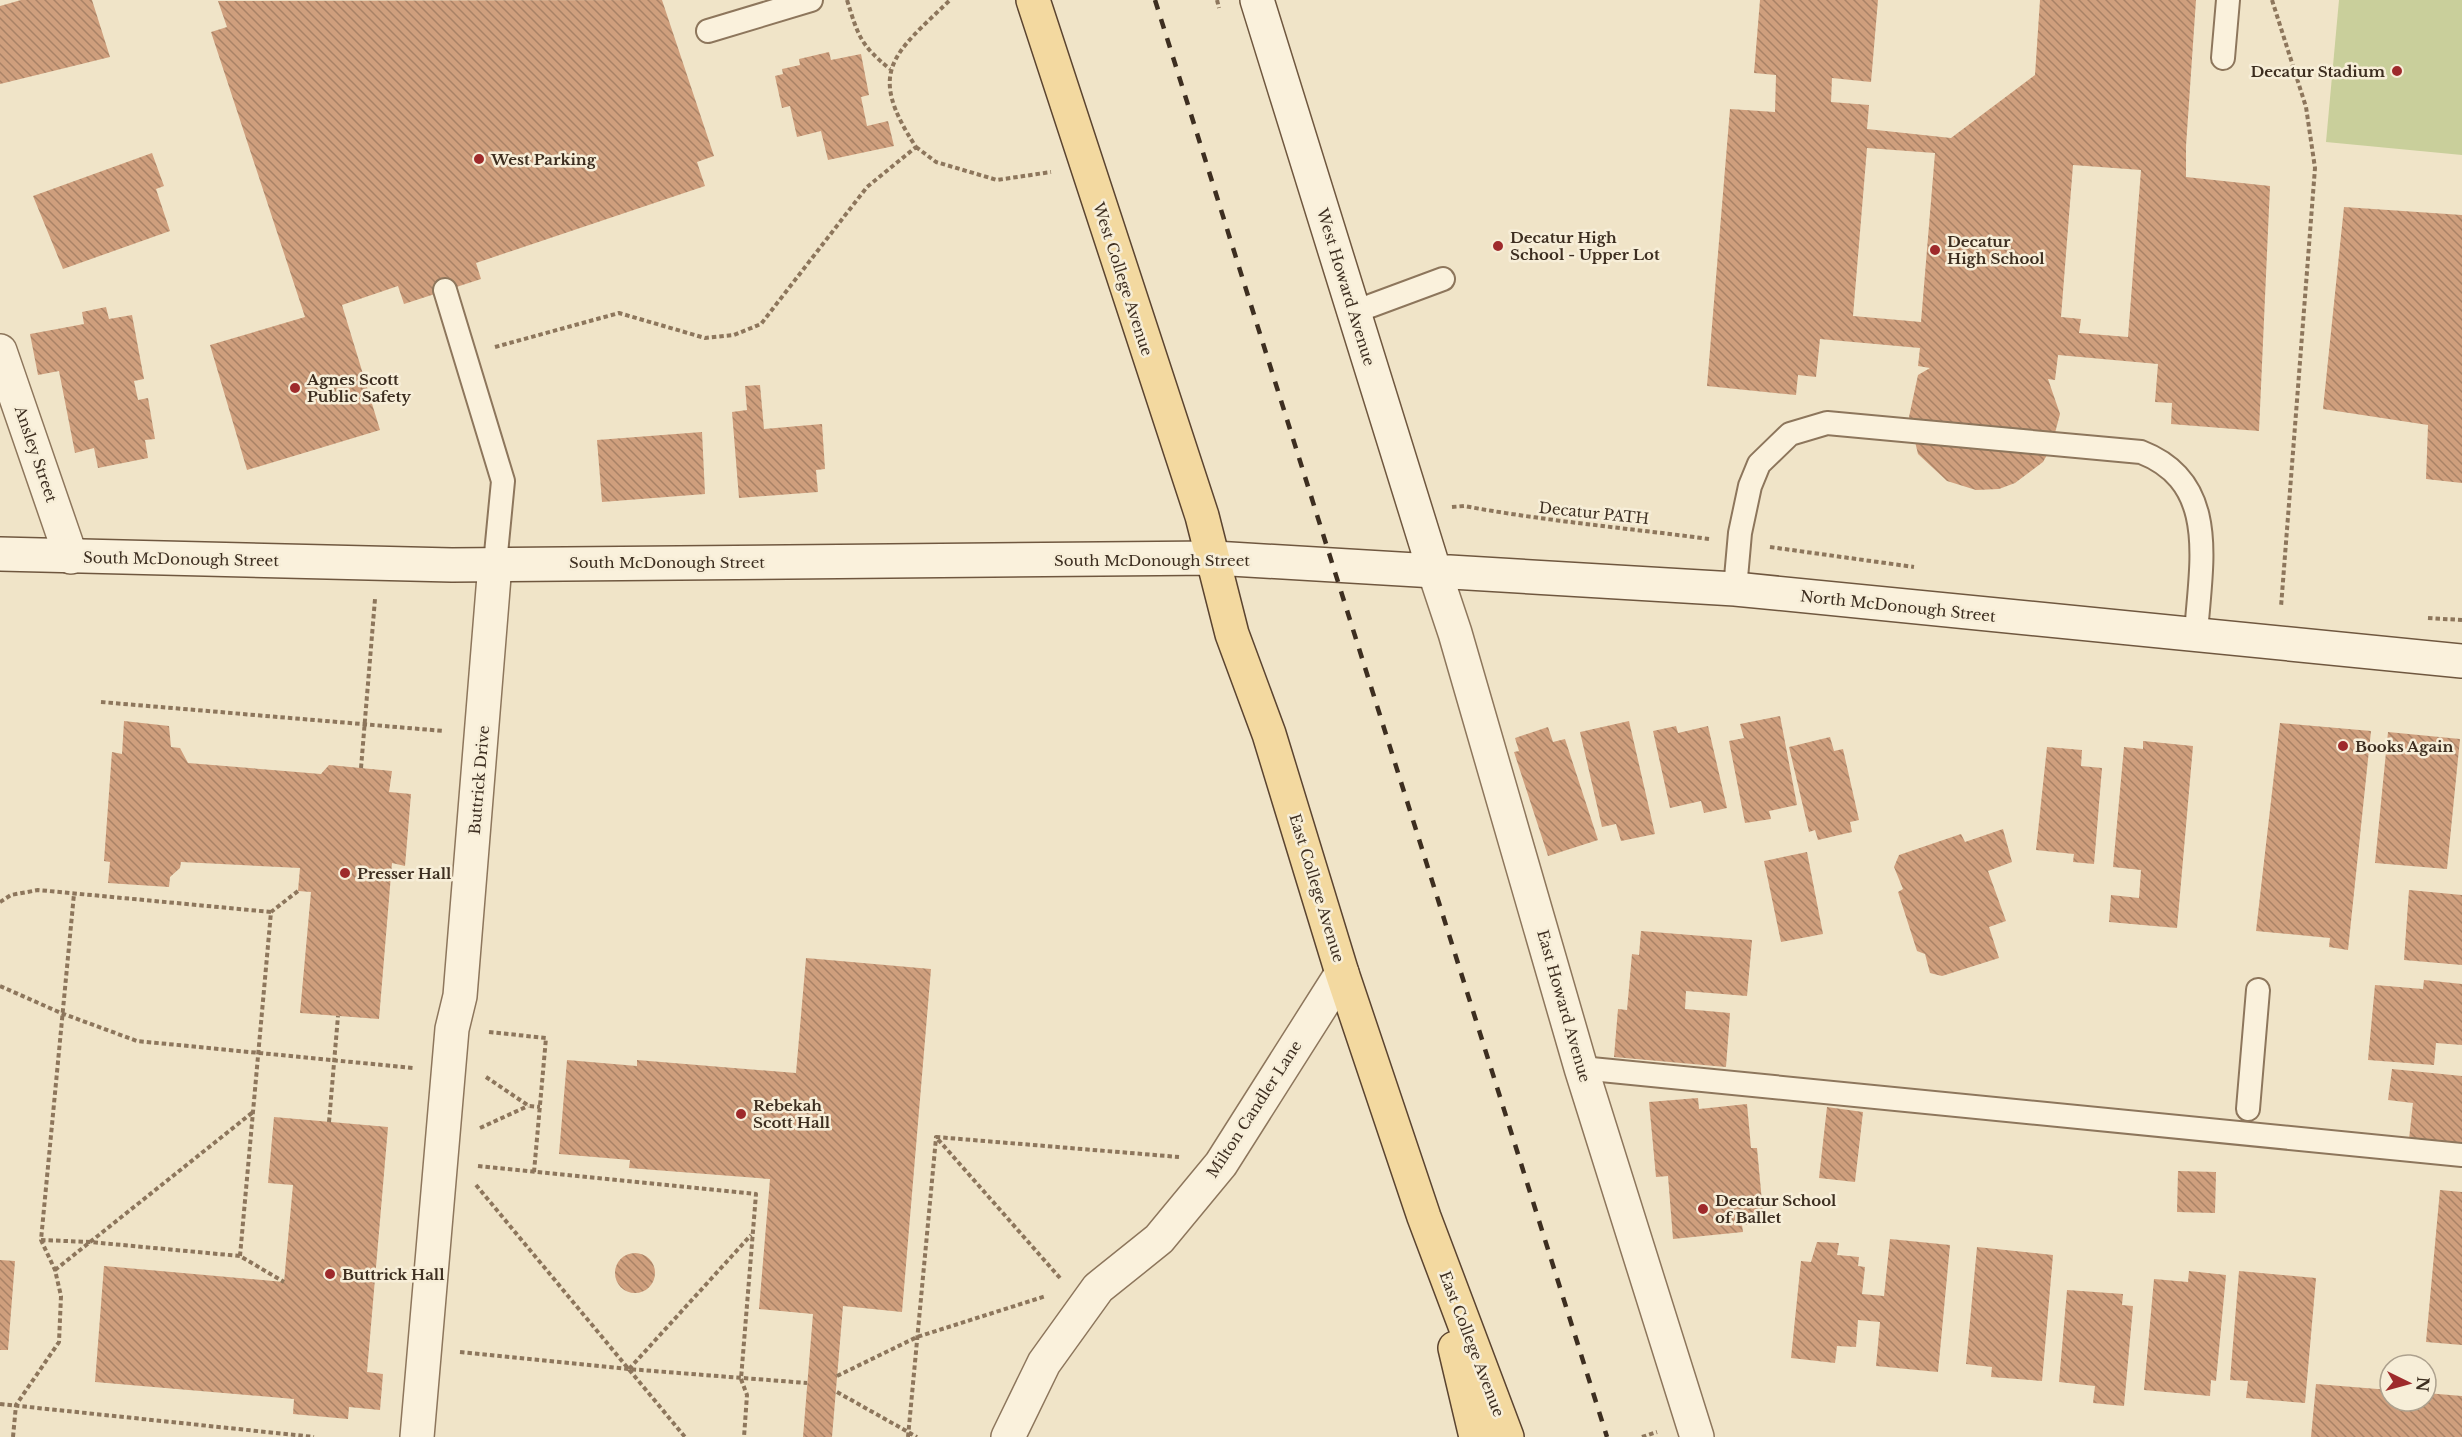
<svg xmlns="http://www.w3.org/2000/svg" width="2462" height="1437" font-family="'Libre Baskerville',serif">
	<defs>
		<pattern id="building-back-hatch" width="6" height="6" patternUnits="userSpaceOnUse" patternTransform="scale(1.5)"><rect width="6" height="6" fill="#cf9f7d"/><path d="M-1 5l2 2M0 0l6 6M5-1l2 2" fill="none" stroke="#a98266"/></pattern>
	</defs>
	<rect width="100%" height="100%" fill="#f0e4c8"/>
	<path fill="#c9cf9b" d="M2339,0H2462V155L2326,142Z"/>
	<path fill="url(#building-back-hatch)" fill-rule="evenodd" d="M21,0H92L110,57L0,84V6Z
		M662,0L714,156L697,162L705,186L476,263L481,279L404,304L398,286L342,305L380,430L247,470L210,345L305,317L211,32L227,27L218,1Z
		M1760,0H1878L1871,82L1832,78L1831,102L1869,105L1867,129L1951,138L2035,75L2040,0H2196L2186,146V177L2270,186L2259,431L2171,424L2172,403L2155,402L2158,364L2058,355L2055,380L2048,379L2060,414L2051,448L2043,462L2015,483L1999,489L1976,490L1947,481L1918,454L1909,417L1918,375L1930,368L1918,366L1920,348L1820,339L1816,377L1798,375L1796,395L1707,386L1730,109L1775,112L1776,75L1754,73ZM1867,148L1935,153L1921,322L1853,316ZM2073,165L2141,170L2128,337L2079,333L2081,319L2061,317Z
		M829,52L831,60L861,54L869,95L861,97L867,126L888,121L894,146L828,160L821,131L797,137L790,106L782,108L775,76L783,74L782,69L800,65L799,59Z
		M152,153L164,186L156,189L170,231L63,269L33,196Z
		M2344,207L2462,215V483L2426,479L2428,425L2323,409Z
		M106,307L109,319L132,315L144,379L134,381L138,400L148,398L155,439L145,440L148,458L98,468L94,448L75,453L59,371L38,375L30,334L84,324L82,312Z
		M760,385L764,429L822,424L825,469L816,470L818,492L739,498L732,412L747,410L745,386Z
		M702,432L705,494L602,502L597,440Z
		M1780,716L1797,805L1769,811L1771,819L1745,823L1729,741L1744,738L1740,724Z
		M124,721L169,726L171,747L180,748L188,763L321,774L329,765L392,771L389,792L411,794L405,866L392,863L379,1019L300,1013L311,892L298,891L300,868L181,862L180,868L170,877L169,887L108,883L110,862L104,861L112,752L122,754Z
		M1629,721L1655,834L1621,841L1616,824L1602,827L1580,732Z
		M2280,723L2371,731L2348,950L2329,947L2330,938L2256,931Z
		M1676,726L1678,733L1708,726L1727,808L1704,813L1701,801L1670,808L1653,731Z
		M1548,727L1553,742L1565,739L1598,840L1548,856L1514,752L1519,751L1515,738Z
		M2388,732L2460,739L2447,869L2375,863Z
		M1830,737L1834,751L1843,749L1859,820L1850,822L1852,832L1818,840L1815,830L1809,832L1789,747Z
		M2143,741L2193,746L2177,928L2109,922L2111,895L2139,898L2141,870L2113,867L2124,747L2143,749Z
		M2047,747L2082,750L2081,766L2102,768L2094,864L2073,862L2074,854L2036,850Z
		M2003,829L2012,862L1988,871L2006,921L1989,927L1999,958L1942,976L1930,973L1925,954L1917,951L1898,892L1903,889L1894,867L1899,855L1961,834L1965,842Z
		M1807,852L1823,934L1781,942L1764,861Z
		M2409,890L2462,895V965L2404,960Z
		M1641,931L1752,940L1747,996L1686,991L1685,1009L1730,1013L1726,1067L1614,1057L1618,1009L1627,1010L1632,954L1639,955Z
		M806,958L931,969L902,1312L843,1306L832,1437H803L813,1314L759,1309L770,1179L629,1168L630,1160L559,1154L567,1060L637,1066V1060L796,1073Z
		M2424,980L2462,984V1045L2436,1043L2434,1065L2368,1060L2375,985L2423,989Z
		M2392,1069L2462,1076V1145L2409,1139L2413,1103L2388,1100Z
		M1698,1098L1699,1109L1747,1104L1751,1148H1757L1764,1223L1742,1225L1743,1232L1673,1239L1668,1176L1656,1177L1649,1102Z
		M1827,1107L1863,1112L1855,1182L1819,1178Z
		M274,1117L388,1127L367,1372L383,1374L380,1410L349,1407L348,1419L293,1414L294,1399L95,1382L104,1266L284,1282L293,1185L268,1183Z
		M2178,1171L2216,1172L2215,1213L2177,1212Z
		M2440,1190L2462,1192V1345L2426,1342Z
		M1890,1239L1950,1245L1938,1372L1876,1366L1880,1322L1858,1320L1856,1347L1837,1346L1835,1363L1791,1358L1801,1261L1811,1262L1817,1242L1839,1243L1837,1255L1859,1257L1858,1266L1865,1267L1862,1294L1884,1296Z
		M1977,1247L2053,1255L2042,1381L1991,1377L1992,1367L1966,1364Z
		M615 1273a20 20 0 1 1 40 0a20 20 0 1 1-40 0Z
		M0,1260L15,1261L8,1350H0Z
		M2189,1271L2226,1275L2216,1381L2211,1380L2210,1396L2144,1390L2154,1279L2188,1282Z
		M2239,1271L2316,1278L2305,1403L2246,1398L2248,1381L2230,1380Z
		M2067,1290L2123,1294L2122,1305L2133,1306L2124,1406L2093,1403L2095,1386L2059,1382Z
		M2316,1384L2390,1390V1401H2426V1393L2462,1396V1437H2311Z"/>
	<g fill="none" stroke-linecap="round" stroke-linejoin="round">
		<g stroke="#8d765c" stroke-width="26">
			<path id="lane" d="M708,31L811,0
				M2223,58L2228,0
				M445,290L503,481L495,564
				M1354,312L1443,279
				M1735,589L1740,533L1750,486L1759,464L1790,434L1827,423L2141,452C2221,483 2200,566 2196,635
				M1581,1068L2462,1155
				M2248,1109L2258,990"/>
		</g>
		<g stroke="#8d765c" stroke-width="36">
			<path id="street" d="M0,351L71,557
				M1435,573L1455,633L1581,1068L1697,1437
				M417,1437L452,1029L460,996L495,564
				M1008,1437L1044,1363L1098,1288L1159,1239L1221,1164L1342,973"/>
		</g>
		<g stroke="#6f573f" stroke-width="36">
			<path id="secondary" d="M1257,0L1435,573
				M0,554L452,565L1214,558L1735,589L2462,661"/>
		</g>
		<g stroke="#5b4430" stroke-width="36">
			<path id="primary" d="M1033,0L1202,516L1232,634L1269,734L1342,973L1424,1217L1507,1437
				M1455,1348L1476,1437"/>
		</g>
		<path stroke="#8d765c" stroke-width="4" stroke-dasharray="4.5 3" stroke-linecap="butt" d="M847,0C858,35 860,45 890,69
			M1217,0L1219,8
			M2272,0L2306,107L2315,168L2281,607
			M916,147L936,162L997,180L1051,172
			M495,347L619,313L705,338L734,335L761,324L867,187L916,147C866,71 893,55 950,0
			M1452,507L1464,506C1545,521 1627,528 1709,539
			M1770,547L1914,567
			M2428,618L2462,620
			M101,702L444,731
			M361,768L375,599
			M0,902L11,895L38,890L271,912
			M0,986L61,1013L137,1041L413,1068
			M489,1032L546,1038L534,1172
			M486,1077L529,1106L540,1107
			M329,1122L338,1016
			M480,1128L528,1106
			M478,1166L756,1194L741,1379L747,1395L744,1437
			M476,1185L685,1437
			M41,1240L90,1242L240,1256L284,1282
			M240,1256L271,912L298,891
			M55,1270L253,1112
			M1060,1278L936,1137L1179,1157
			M460,1352L628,1369L807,1383
			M629,1369L751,1235
			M837,1376L917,1337L1046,1296
			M837,1392L917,1437
			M0,1404L314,1437
			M13,1437L16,1405L59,1342L61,1296L55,1270L41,1240L74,894
			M908,1437L936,1138
			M1642,1437L1657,1432"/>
		<use href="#lane" stroke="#faf1dc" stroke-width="22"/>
		<use href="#street" stroke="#faf1dc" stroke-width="33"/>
		<use href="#secondary" stroke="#faf1dc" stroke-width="33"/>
		<use href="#primary" stroke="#f3d9a0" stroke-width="33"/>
		<path stroke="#3d2e20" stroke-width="4.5" stroke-dasharray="10 10" stroke-linecap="butt" d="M1155,0L1607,1437"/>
	</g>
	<g fill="#9e2a2b" stroke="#f7eed8" stroke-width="2">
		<circle cx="2397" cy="71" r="6"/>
		<circle cx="479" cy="159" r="6"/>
		<circle cx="1498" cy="246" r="6"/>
		<circle cx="1935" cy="250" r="6"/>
		<circle cx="295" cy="388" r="6"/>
		<circle cx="2343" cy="746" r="6"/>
		<circle cx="345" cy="873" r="6"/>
		<circle cx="741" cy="1114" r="6"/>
		<circle cx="1703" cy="1209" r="6"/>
		<circle cx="330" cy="1274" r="6"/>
	</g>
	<g text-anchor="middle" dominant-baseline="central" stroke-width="5" stroke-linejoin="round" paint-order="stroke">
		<g font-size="15" font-weight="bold" fill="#3d2e20" stroke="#f7eed8" text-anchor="start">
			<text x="2385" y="71" text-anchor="end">Decatur Stadium</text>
			<text x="491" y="159">West Parking</text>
			<text x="1510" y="237">Decatur High<tspan x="1510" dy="17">School - Upper Lot</tspan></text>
			<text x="1947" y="241">Decatur<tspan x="1947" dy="17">High School</tspan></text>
			<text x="307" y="379">Agnes Scott<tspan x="307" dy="17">Public Safety</tspan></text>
			<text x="2355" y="746">Books Again</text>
			<text x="357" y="873">Presser Hall</text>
			<text x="753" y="1105">Rebekah<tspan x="753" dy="17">Scott Hall</tspan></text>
			<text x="1715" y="1200">Decatur School<tspan x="1715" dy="17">of Ballet</tspan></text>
			<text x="342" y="1274">Buttrick Hall</text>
		</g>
		<g font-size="15" fill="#3d2e20" stroke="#f7eed8">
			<text transform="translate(1123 279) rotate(72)">West College Avenue</text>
			<text transform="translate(1346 287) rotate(73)">West Howard Avenue</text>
			<text transform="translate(36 454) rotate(71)">Ansley Street</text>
			<text transform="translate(1594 513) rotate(6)">Decatur PATH</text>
			<text transform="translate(181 559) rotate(1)">South McDonough Street</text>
			<text x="1152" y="560">South McDonough Street</text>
			<text x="667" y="562">South McDonough Street</text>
			<text transform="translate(1898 606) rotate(6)">North McDonough Street</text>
			<text transform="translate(479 780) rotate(-85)">Buttrick Drive</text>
			<text transform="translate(1317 888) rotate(73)">East College Avenue</text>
			<text transform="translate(1564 1006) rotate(74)">East Howard Avenue</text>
			<text transform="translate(1254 1109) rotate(-57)">Milton Candler Lane</text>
			<text transform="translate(1472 1344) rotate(69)">East College Avenue</text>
		</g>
	</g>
	<g transform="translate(2408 1383) rotate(95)"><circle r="28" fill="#f7eed8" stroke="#ada18e" stroke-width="1.5"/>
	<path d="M0-4.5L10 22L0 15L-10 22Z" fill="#9e2a2b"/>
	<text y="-9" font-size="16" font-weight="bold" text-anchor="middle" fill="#3d2e20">N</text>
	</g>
</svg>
